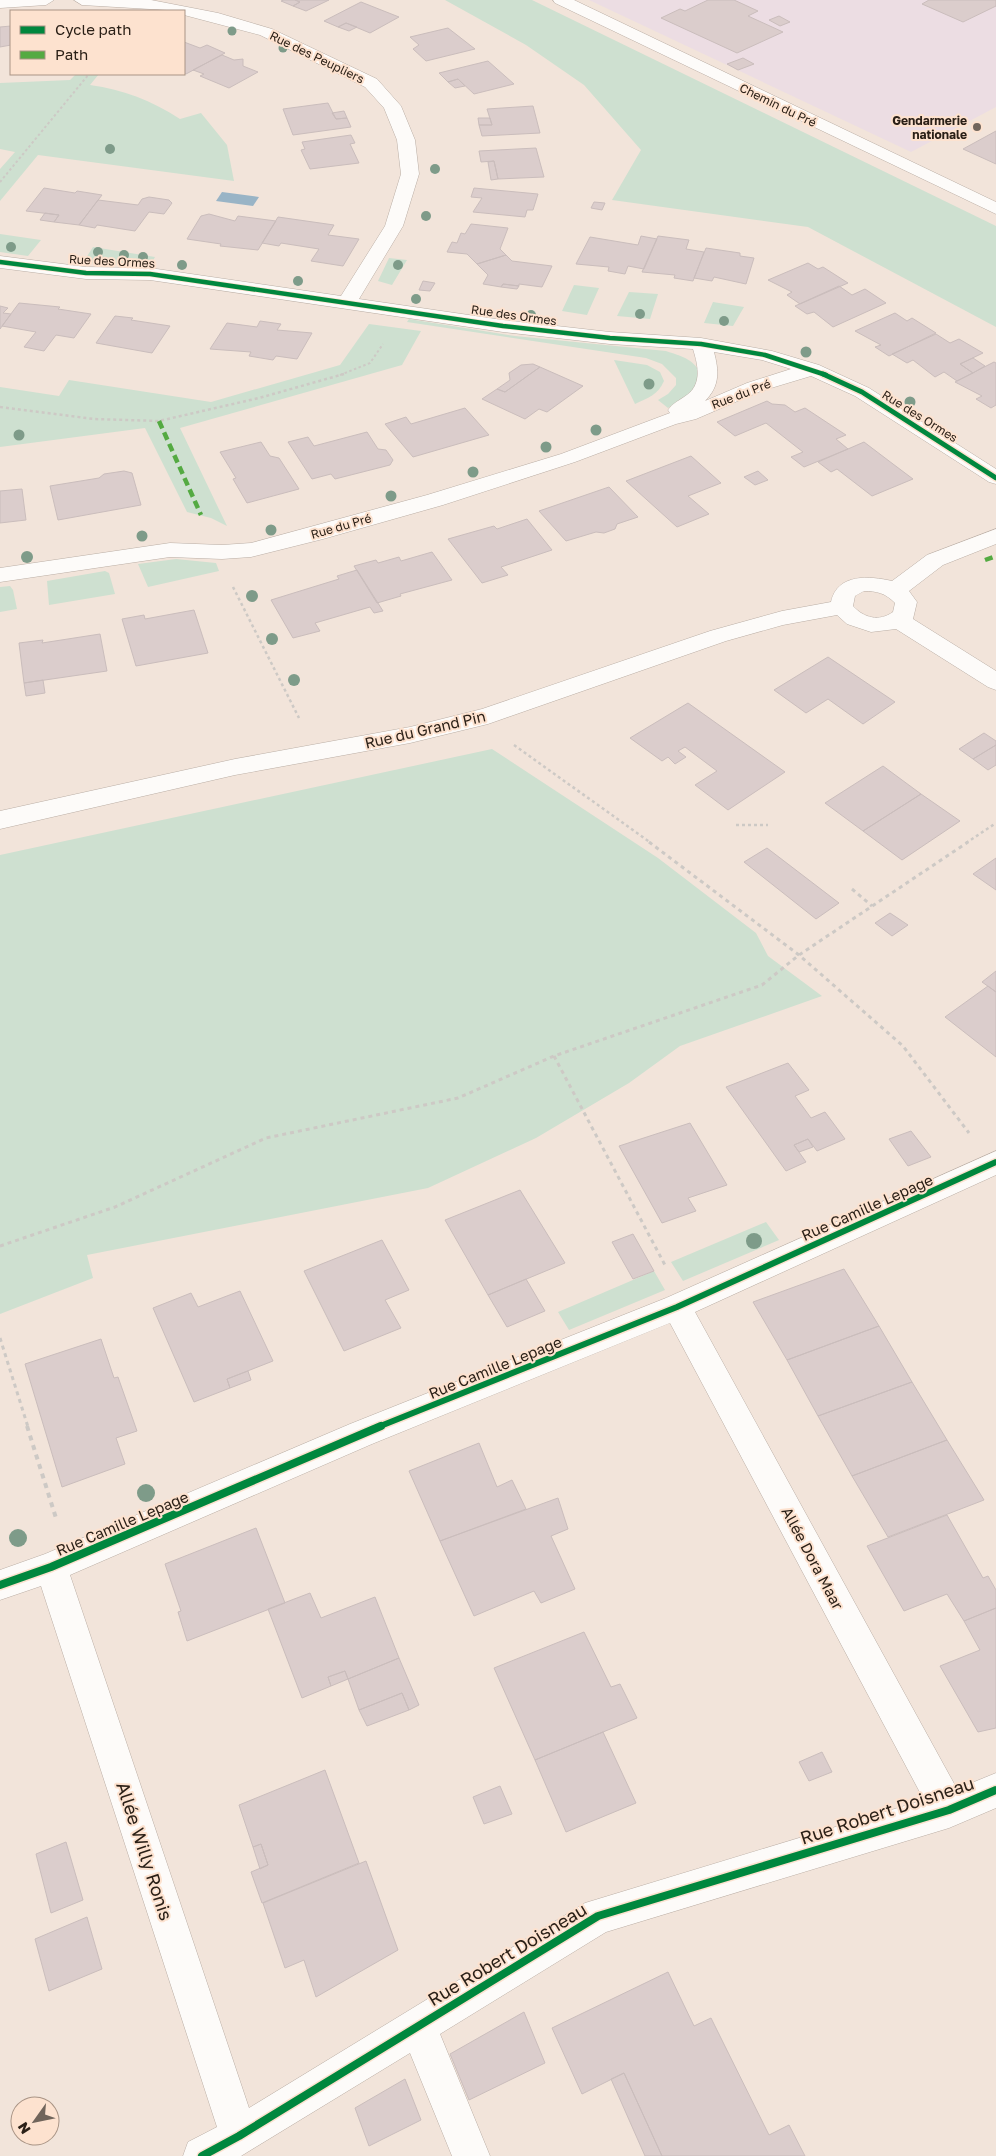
<svg xmlns="http://www.w3.org/2000/svg" width="996" height="2156" font-family="'Golos Text',sans-serif">
	<rect width="100%" height="100%" fill="#f2e4da"/>
	<path fill="#ecdde3" d="M589,0H996V107L911,152Z"/>
	<path fill="#cee0d0" d="M445,0H532L996,226V327L808,227L612,200L641,150L584,85L526,45Z
		M76,74H99L90,85C124,90 151,100 180,119L201,113L227,145L234,181L38,155L0,201V169L15,152L0,149V83L70,80Z
		M0,234L41,240L28,256L0,252Z
		M93,247L155,257L150,266L86,263L84,261Z
		M389,258L407,260L392,285L378,281Z
		M574,285L599,288L587,315L562,311Z
		M629,292L658,294L650,319L617,316Z
		M713,302L744,307L733,326L704,323Z
		M409,319L515,336L666,351C680,356 693,358 700,373L693,392L668,408L658,400L668,394L676,385V378L662,364L646,358L407,322Z
		M369,324L421,331L402,365L180,428L227,526L211,518L187,512L145,428L0,447V387L59,396L69,380L211,402L340,365Z
		M614,360L647,365L660,372L664,381C658,395 648,398 635,404Z
		M176,559L216,563L219,571L148,587L138,564Z
		M105,571L109,573L115,594L49,605L47,581Z
		M10,586L13,590L17,609L0,612V587Z
		M492,749L658,858L756,933L768,956L822,996L680,1046L629,1083L536,1138L428,1188L87,1255L93,1278L0,1314V855Z
		M766,1222L779,1240L683,1281L671,1262Z
		M654,1271L665,1290L569,1330L558,1312Z"/>
	<path fill="#99b4c6" d="M222,192L259,197L253,206L216,201Z"/>
	<path fill="#dbcdcc" stroke="#cabdbc" d="M284,0H295L300,2L293,6L281,1Z
		M295,0H329L306,11L293,6L300,2Z
		M708,0H734L758,11L748,16L783,32L737,53L661,18L680,9L685,11Z
		M929,0H996V6L963,22L922,4Z
		M361,2L399,17L370,33L346,23L338,27L324,21Z
		M779,16L790,22L780,26L769,20Z
		M346,23L357,27L349,31L338,27Z
		M11,26V45L0,47V27Z
		M448,28L475,49L426,61L413,49L419,45L410,37Z
		M184,42L200,48L207,45L225,53L186,74L184,73Z
		M222,55L234,60L243,59V66L258,72L229,88L200,76L204,74L193,70Z
		M743,58L754,64L738,70L727,64Z
		M488,61L514,84L474,94L458,79L448,82L439,73Z
		M458,79L465,86L455,88L448,82Z
		M328,103L336,119L347,118L351,127L293,135L283,109Z
		M533,106L540,133L482,136L479,125H492L487,109Z
		M344,111L347,118L336,119L332,113Z
		M478,118H490L492,125H479Z
		M996,131V164L963,149Z
		M351,135L355,143L350,144L359,163L310,169L301,150L305,149L302,142Z
		M536,148L544,177L498,179L494,161L481,162L479,151Z
		M494,161L498,179L491,180L488,162Z
		M44,188L75,193L77,191L102,195L79,225L54,222L59,215L26,211Z
		M474,188L538,194L533,210H527L525,217L473,212L482,198L471,197Z
		M149,197L169,200L172,203L164,214L149,212L135,231L97,225L95,228L79,225L98,200L138,205L142,199Z
		M594,202L605,203L602,210L591,208Z
		M45,213L59,215L54,222L40,220Z
		M209,214L235,221L238,216L276,221L258,250L220,246L221,244L187,239L201,216Z
		M278,217L334,225L328,235L359,239L343,266L311,261L319,249L281,243L279,246L262,243Z
		M471,224L508,228L500,249L506,255L477,264L467,254L447,252L452,242L457,243L461,233L465,234Z
		M641,236L657,239L644,269L628,266L625,274L608,271L609,267L576,264L590,237L638,245Z
		M658,236L689,240L686,249L704,252L693,281L674,278L675,275L642,272Z
		M706,248L740,253V256L754,258L746,284L714,277L712,281L694,278Z
		M506,255L512,261L552,266L542,287L519,284V286L503,284L501,287L483,284L488,275L477,264Z
		M808,263L818,269L823,267L848,283L800,304L787,295L792,292L768,280Z
		M423,281L435,283L430,291L419,290Z
		M503,284L519,286L517,289L501,287Z
		M839,286L852,295L865,289L886,303L833,327L814,312L807,314L795,306Z
		M19,303L60,307L58,309L91,314L74,338L56,335L44,351L24,347L36,332L2,326Z
		M0,306L8,308L3,313L11,314L0,329Z
		M895,313L907,321L912,318L936,333L889,356L875,347L881,345L855,331Z
		M115,316L133,318L131,320L170,326L152,353L96,343Z
		M260,321L281,324L277,330L312,333L297,359L276,356L273,360L249,356L251,352L210,349L227,323L257,327Z
		M936,334L950,343L959,339L983,353L960,364L973,373L957,381L944,372L935,377L913,360L907,363L892,354Z
		M973,358L985,366L973,373L960,364Z
		M994,362L996,363V405L991,408L976,399L982,396L955,382Z
		M533,364L540,367L505,392L497,389L510,380L509,373L521,365Z
		M540,367L583,386L547,412L539,409L525,419L482,399L497,389L505,392Z
		M767,401L772,404L785,405L795,412L805,408L846,435L836,439L848,449L804,467L791,457L803,452L766,423L735,436L717,422Z
		M465,408L489,435L413,457L385,424L406,417L411,424Z
		M367,432L378,449L386,450L393,460L390,465L335,479L331,474L312,479L288,442L308,437L314,446Z
		M261,442L270,456L279,458L299,489L247,503L233,479L236,478L220,452Z
		M864,442L893,464L913,479L872,496L837,469L831,472L818,462Z
		M691,456L721,483L688,496L709,514L677,527L626,481Z
		M124,471L132,473L141,505L58,520L50,486L99,478L104,474Z
		M758,471L768,480L755,485L744,477Z
		M609,487L638,517L617,524L615,529L604,533L596,532L566,541L539,511Z
		M22,489L26,520L0,523V491Z
		M527,519L552,550L501,567L508,575L482,583L448,539L494,526L497,529Z
		M432,552L452,580L400,594L401,596L377,603L354,566L376,560L378,563L399,557L401,561Z
		M357,570L383,611L374,613L370,607L315,623L320,631L293,638L271,600L339,579L337,576Z
		M194,610L208,653L136,666L122,619L144,615L145,619Z
		M100,634L107,671L24,683L19,643L43,640L42,643Z
		M828,657L895,702L863,724L828,699L806,713L774,690Z
		M43,680L45,693L26,696L24,683Z
		M688,703L785,772L728,810L695,785L717,771L685,747L678,751L686,757L675,764L668,757L662,761L630,738Z
		M984,733L996,741V745L973,759L959,749Z
		M996,745V765L988,770L973,759Z
		M883,766L921,794L863,831L825,803Z
		M921,794L960,821L902,860L863,831Z
		M767,848L839,903L816,919L744,862Z
		M996,858V890L973,874Z
		M890,913L908,925L892,936L875,923Z
		M996,971V992L982,982Z
		M988,986L996,992V1057L945,1017Z
		M788,1063L809,1090L795,1096L811,1118L825,1112L845,1139L817,1151L808,1139L794,1145L806,1162L786,1171L726,1087Z
		M690,1123L727,1185L688,1198L696,1211L662,1223L619,1146Z
		M911,1131L931,1157L908,1166L889,1139Z
		M808,1139L813,1147L799,1152L794,1145Z
		M520,1190L565,1263L488,1295L445,1220Z
		M633,1234L654,1271L633,1279L612,1242Z
		M382,1240L409,1290L385,1300L401,1328L344,1351L304,1271Z
		M844,1269L879,1326L787,1360L753,1302Z
		M526,1279L545,1311L507,1327L488,1295Z
		M240,1291L273,1361L227,1379L230,1388L194,1402L153,1308L191,1293L198,1307Z
		M879,1326L912,1382L818,1416L787,1360Z
		M101,1339L114,1378L118,1377L137,1431L116,1438L125,1464L62,1487L25,1364Z
		M248,1371L251,1380L230,1388L227,1379Z
		M912,1382L947,1440L852,1476L818,1416Z
		M947,1440L984,1500L888,1537L852,1476Z
		M479,1443L497,1487L512,1480L526,1509L440,1541L409,1471Z
		M558,1498L568,1529L551,1536L575,1589L541,1603L534,1591L474,1616L440,1541Z
		M947,1515L983,1578L988,1576L996,1590V1608L964,1621L947,1594L904,1611L867,1546Z
		M256,1528L285,1603L187,1641L178,1612L181,1611L165,1564Z
		M310,1593L321,1618L375,1597L399,1658L348,1679L345,1671L328,1677L331,1686L302,1698L268,1609Z
		M996,1608V1728L978,1732L940,1666L980,1650L964,1621Z
		M584,1632L611,1687L620,1684L637,1718L535,1760L494,1668Z
		M399,1658L419,1705L409,1710L402,1693L359,1710L348,1679Z
		M345,1671L348,1679L331,1686L328,1677Z
		M402,1693L409,1710L367,1726L359,1710Z
		M603,1732L636,1803L566,1832L535,1760Z
		M822,1752L832,1772L809,1781L799,1762Z
		M325,1770L359,1863L262,1903L251,1872L268,1865L261,1844L253,1847L239,1805Z
		M500,1786L512,1814L484,1824L473,1797Z
		M66,1842L83,1900L51,1913L36,1854Z
		M261,1844L268,1865L260,1869L253,1847Z
		M366,1861L398,1950L316,1997L304,1960L285,1968L263,1903Z
		M87,1917L102,1969L49,1991L35,1939Z
		M668,1972L694,2026L711,2018L769,2135L789,2125L805,2156H662L624,2073L582,2094L552,2028Z
		M524,2012L545,2063L469,2100L450,2054Z
		M624,2073L662,2156H645L611,2079Z
		M405,2079L421,2120L369,2146L355,2108Z"/>
	<g fill="none" stroke-linecap="round" stroke-linejoin="round">
		<g stroke="#baaea5" stroke-width="1">
			<path id="minor" d="M0,0H54L46,5L0,8Z
				M74,0H151L218,13L272,29L377,79L401,106L415,140L419,174L403,226L359,299L503,320L610,332L701,338L772,351L819,365L869,388L996,469V484L989,482L855,396L811,376L761,391L696,419L676,424L575,462L443,505L323,539L251,557L222,559L170,557L0,582V568L170,543L222,545L251,543L427,495L561,454L670,413L668,410C672,404 678,401 684,397C702,386 699,368 693,349L610,344L503,332L150,280L86,279L0,268V256L86,267L150,268L341,296L385,226L401,174L397,140L384,108L365,87L260,35L184,15V11L82,5ZM714,352L762,360L791,369L747,383L705,401C720,386 719,371 714,352Z
				M553,0H574L996,202V214L555,3Z
				M996,529V544L943,565L909,591L917,602L913,619L996,671V690L988,687L896,629L871,632L847,624L837,615L783,625L726,641L488,724L410,743L235,775L0,829V811L235,759L410,727L482,709L710,631L782,611L831,602C837,573 870,576 892,581L927,555ZM864,591C877,591 885,593 895,603L893,612C879,622 864,618 853,606L855,596Z
				M996,1151V1175L695,1312L957,1789L996,1773V1808L949,1828L606,1932L440,2034L490,2156H452L410,2053L241,2156H183L188,2142L217,2127L41,1586L0,1600V1570L45,1554L350,1424L666,1298ZM670,1323L924,1800L585,1903L249,2108L70,1575L372,1444Z"/>
		</g>
		<path stroke="#cdc9c5" stroke-width="2" stroke-dasharray="2.5 2.5" stroke-linecap="butt" d="M0,182L89,74
			M340,375L370,363L383,344"/>
		<path stroke="#cdc9c5" stroke-width="2.5" stroke-dasharray="3 3" stroke-linecap="butt" d="M0,407L94,419L159,421L259,398L344,374
			M233,587L299,718
			M514,745L651,843
			M736,825H768
			M966,843L996,823"/>
		<path stroke="#cdc9c5" stroke-width="3" stroke-dasharray="4 4" stroke-linecap="butt" d="M649,842L799,955L903,1046L969,1133
			M852,889L872,906
			M554,1056L666,1267
			M0,1246L115,1207L266,1138L458,1098L554,1056L762,985L799,955L968,842
			M0,1338L28,1427"/>
		<path stroke="#cdc9c5" stroke-width="4" stroke-dasharray="5 5" stroke-linecap="butt" d="M27,1426L56,1518"/>
		<use href="#minor" fill="#fdfbf9" fill-rule="evenodd"/>
		<path stroke="#54aa42" stroke-width="4.5" stroke-dasharray="8 4.5" stroke-linecap="butt" d="M159,421L201,515
			M985,560L996,556"/>
		<g stroke="#fde2cf" stroke-width="6">
			<path id="cycleway-far3" d="M0,262L86,273L150,274L503,326L610,338L701,344L765,355L826,375"/>
		</g>
		<g stroke="#fde2cf" stroke-width="8">
			<path id="cycleway-far2" d="M823,374L862,392L996,478"/>
		</g>
		<g stroke="#fde2cf" stroke-width="9">
			<path id="cycleway-far1" d="M378,1427L677,1307L996,1162"/>
		</g>
		<g stroke="#fde2cf" stroke-width="11">
			<path id="cycleway" d="M0,1585L51,1567L381,1426
				M202,2156L239,2136L598,1916L949,1810L996,1790"/>
		</g>
		<use href="#cycleway-far3" stroke="#00873e" stroke-width="4.5"/>
		<use href="#cycleway-far2" stroke="#00873e" stroke-width="5"/>
		<use href="#cycleway-far1" stroke="#00873e" stroke-width="6"/>
		<use href="#cycleway" stroke="#00873e" stroke-width="8"/>
	</g>
	<g fill="#7e9b89">
		<circle cx="232" cy="31" r="4.5"/>
		<circle cx="283" cy="48" r="4.5"/>
		<circle cx="110" cy="149" r="5"/>
		<circle cx="435" cy="169" r="5"/>
		<circle cx="426" cy="216" r="5"/>
		<circle cx="11" cy="247" r="5"/>
		<circle cx="98" cy="252" r="5"/>
		<circle cx="124" cy="255" r="5"/>
		<circle cx="143" cy="257" r="5"/>
		<circle cx="182" cy="265" r="5"/>
		<circle cx="398" cy="265" r="5"/>
		<circle cx="298" cy="281" r="5"/>
		<circle cx="416" cy="299" r="5"/>
		<circle cx="640" cy="314" r="5"/>
		<circle cx="531" cy="315" r="5"/>
		<circle cx="724" cy="321" r="5"/>
		<circle cx="806" cy="352" r="5.5"/>
		<circle cx="649" cy="384" r="5.5"/>
		<circle cx="910" cy="402" r="5.5"/>
		<circle cx="596" cy="430" r="5.5"/>
		<circle cx="19" cy="435" r="5.5"/>
		<circle cx="546" cy="447" r="5.5"/>
		<circle cx="473" cy="472" r="5.5"/>
		<circle cx="391" cy="496" r="5.5"/>
		<circle cx="271" cy="530" r="5.5"/>
		<circle cx="142" cy="536" r="5.5"/>
		<circle cx="27" cy="557" r="6"/>
		<circle cx="252" cy="596" r="6"/>
		<circle cx="272" cy="639" r="6"/>
		<circle cx="294" cy="680" r="6"/>
		<circle cx="754" cy="1241" r="8"/>
		<circle cx="146" cy="1493" r="9"/>
		<circle cx="18" cy="1538" r="9"/>
	</g>
	<circle fill="#71655b" stroke="#fde2cf" stroke-width="2" cx="977" cy="127" r="5"/>
	<g text-anchor="middle" dominant-baseline="central" stroke-width="4" stroke-linejoin="round" paint-order="stroke">
		<g font-size="12" fill="#2b2017" stroke="#fde2cf">
			<text transform="translate(317 57) rotate(26)">Rue des Peupliers</text>
			<text transform="translate(778 105) rotate(26)">Chemin du Pré</text>
			<text transform="translate(112 261) rotate(3)">Rue des Ormes</text>
			<text transform="translate(514 315) rotate(8)">Rue des Ormes</text>
			<text transform="translate(741 394) rotate(-21)">Rue du Pré</text>
			<text transform="translate(920 416) rotate(32)">Rue des Ormes</text>
			<text transform="translate(341 526) rotate(-16)">Rue du Pré</text>
		</g>
		<g font-size="12" font-weight="bold" fill="#2b2017" stroke="#fde2cf" text-anchor="end">
			<text x="967" y="120">Gendarmerie<tspan x="967" dy="14">nationale</tspan></text>
		</g>
		<g font-size="15" fill="#2b2017" stroke="#fde2cf">
			<text transform="translate(425 729) rotate(-13)">Rue du Grand Pin</text>
			<text transform="translate(867 1207) rotate(-24)">Rue Camille Lepage</text>
			<text transform="translate(495 1367) rotate(-22)">Rue Camille Lepage</text>
			<text transform="translate(122 1523) rotate(-23)">Rue Camille Lepage</text>
			<text transform="translate(813 1558) rotate(62)">Allée Dora Maar</text>
		</g>
		<g font-size="18" fill="#2b2017" stroke="#fde2cf">
			<text transform="translate(887 1810) rotate(-18)">Rue Robert Doisneau</text>
			<text transform="translate(145 1851) rotate(72)">Allée Willy Ronis</text>
			<text transform="translate(507 1954) rotate(-31)">Rue Robert Doisneau</text>
		</g>
	</g>
	<rect x="10" y="10" width="175" height="65" fill="#fde2cf" stroke="#a99485"/>
	<rect x="20" y="26" width="25" height="8" fill="#00873e" stroke="#a99485"/>
	<text x="55" y="35" font-size="15" fill="#2b2017">Cycle path</text>
	<rect x="20" y="51" width="25" height="8" fill="#54aa42" stroke="#a99485"/>
	<text x="55" y="60" font-size="15" fill="#2b2017">Path</text>
	<g transform="translate(35 2121) rotate(237)"><circle r="24" fill="#fde2cf" stroke="#a99485"/>
	<path d="M0-4L9 19L0 12L-9 19Z" fill="#71655b"/>
	<text y="-8" font-size="14" font-weight="bold" text-anchor="middle" fill="#2b2017">N</text>
	</g>
</svg>
